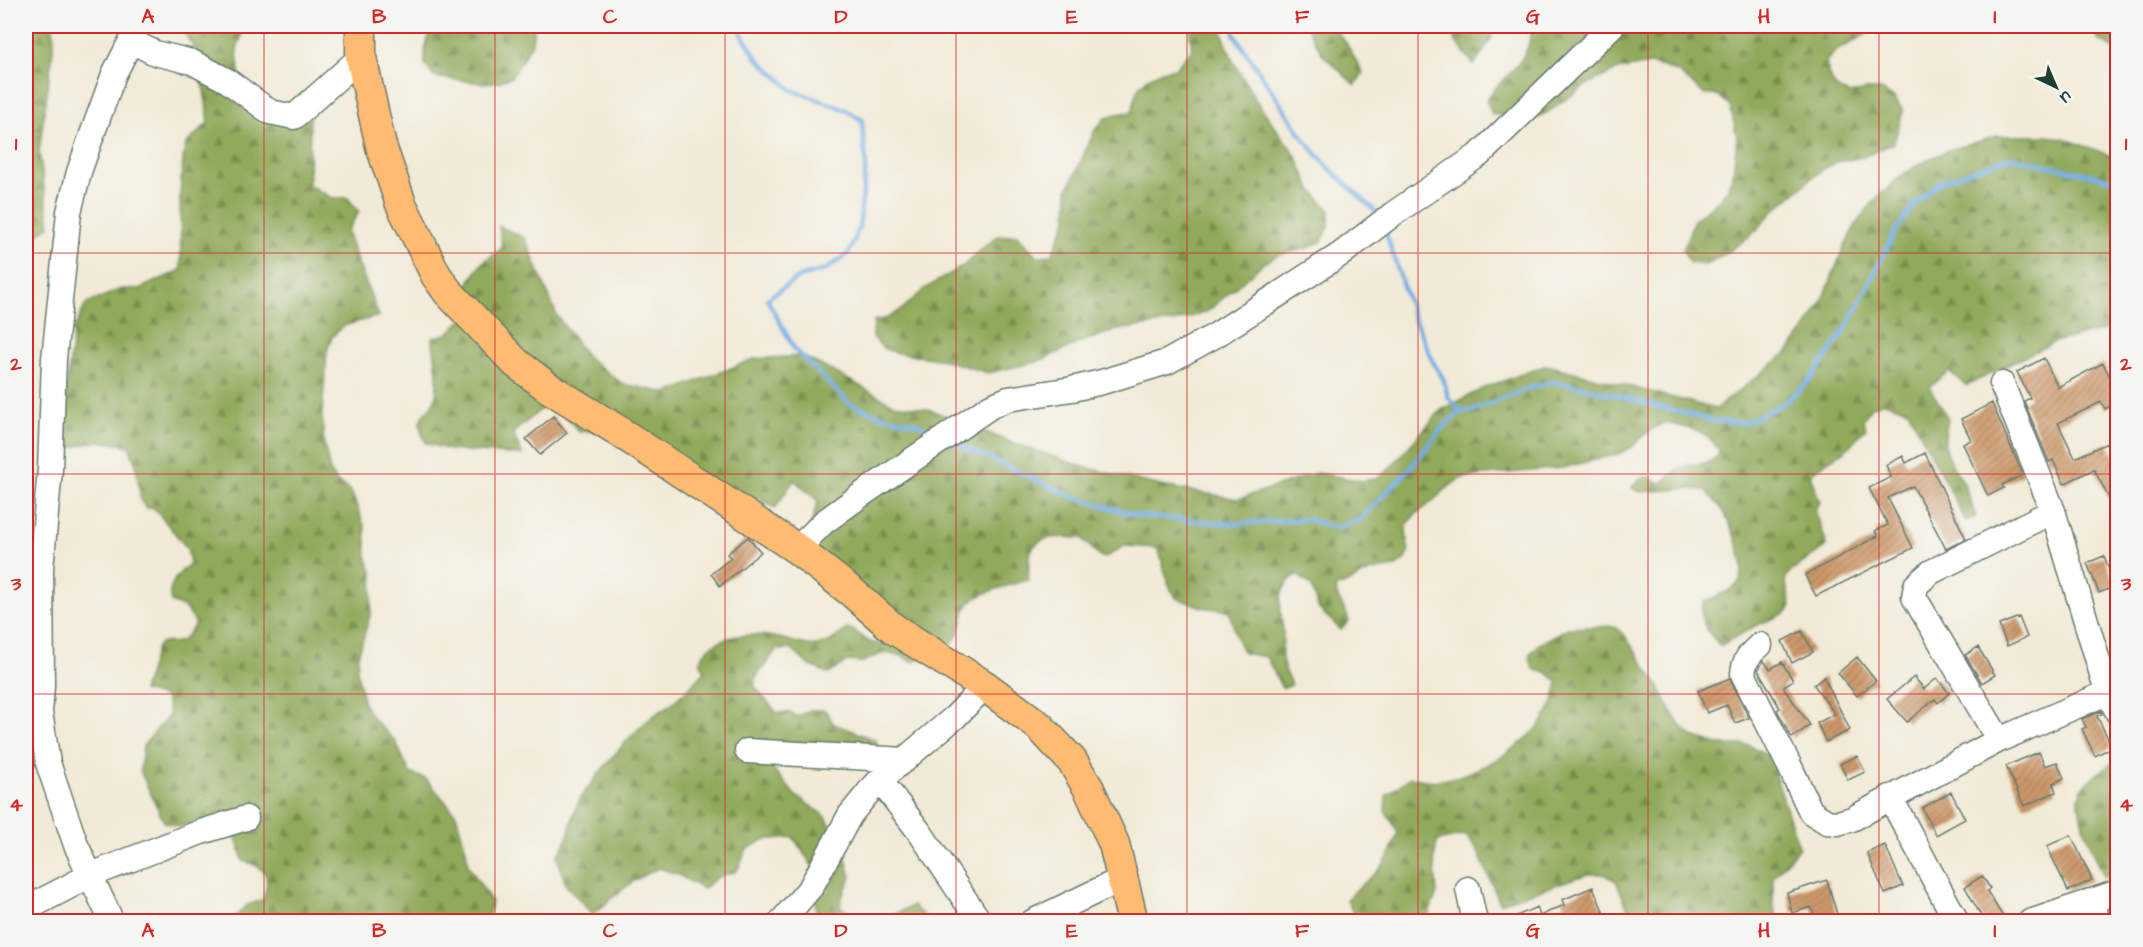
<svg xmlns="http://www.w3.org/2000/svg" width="2143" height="947" font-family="'Architects Daughter',sans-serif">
	<defs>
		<pattern id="forest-firs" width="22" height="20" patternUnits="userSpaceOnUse" patternTransform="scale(1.5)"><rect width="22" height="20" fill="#90a95a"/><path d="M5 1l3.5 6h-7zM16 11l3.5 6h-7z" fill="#758b4b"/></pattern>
		<pattern id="building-hatch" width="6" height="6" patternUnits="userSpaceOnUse" patternTransform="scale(1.5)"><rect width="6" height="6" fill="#cd996b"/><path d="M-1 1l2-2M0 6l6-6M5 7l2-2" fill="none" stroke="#a67e59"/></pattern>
	</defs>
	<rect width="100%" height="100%" fill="#f6f6f2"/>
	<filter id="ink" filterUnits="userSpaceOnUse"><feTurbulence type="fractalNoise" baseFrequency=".0167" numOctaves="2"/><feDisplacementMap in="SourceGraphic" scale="12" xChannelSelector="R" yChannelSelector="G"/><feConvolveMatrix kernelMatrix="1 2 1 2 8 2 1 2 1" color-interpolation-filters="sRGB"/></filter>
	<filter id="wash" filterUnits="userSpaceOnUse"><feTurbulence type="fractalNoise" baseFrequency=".008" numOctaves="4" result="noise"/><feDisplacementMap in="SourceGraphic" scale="24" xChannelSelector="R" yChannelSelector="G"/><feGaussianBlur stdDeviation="1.35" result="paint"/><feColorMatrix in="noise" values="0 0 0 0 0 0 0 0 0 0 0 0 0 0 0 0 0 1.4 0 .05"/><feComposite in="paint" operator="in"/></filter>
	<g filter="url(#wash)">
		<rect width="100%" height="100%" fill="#f1ead6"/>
		<path fill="url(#forest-firs)" stroke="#587347" stroke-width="1.5" d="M26,26H53L54,43L39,151L50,226L26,241Z
			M187,26H245L237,49L240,81L281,113L307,90L310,116L309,185L332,198H348L359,212L347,231L357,260L379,316L343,326L332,337L327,351L322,414L324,444L330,471L338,483L351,491L365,528L367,559L373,574L371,612L358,656L357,671L364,705L375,721L395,741L410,773L426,779L456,814L466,850L468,865L491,901L488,921H231L247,905L263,900C271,876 267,867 243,861L228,812L181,827L164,822L140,771L143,746L170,714L165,697L143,691L157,647L162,642C184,645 184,640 196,623L185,608L171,602C166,584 179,574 190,563L187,548L154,508H147L141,502L136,465L129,446L99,441L68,448L64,430L65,398L74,329L86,304L116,291L123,289H139L181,270L180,195L183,159L186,144L209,122L198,53L186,36Z
			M431,26H534L532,43L512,77L498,82L481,83L434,77L425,65V50Z
			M1193,26H1226L1221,29L1233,61L1255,99L1296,156L1311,189L1330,211L1329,226L1322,241L1308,248L1278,255L1265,262L1208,311L1178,321L1117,330L1081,342L1037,362L988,373L945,360L897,353L883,348L873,337L874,321L888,318L901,310L926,288L963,266L985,246L998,236L1017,235L1037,256L1052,255L1067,219L1068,189L1095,130L1104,119L1117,114L1132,112L1138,88L1148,78L1162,71L1176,68L1192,49L1190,33Z
			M1306,26H1332L1346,43L1363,73L1355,85L1323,55Z
			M1450,26H1490L1492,38L1474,65L1456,42Z
			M1532,26H1881L1836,51L1826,61L1829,76L1837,89L1850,94L1866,90H1881L1894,98L1903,111L1894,143L1863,157L1837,162L1823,169L1773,211L1756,231L1731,250L1705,265L1690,263L1683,250L1694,220L1718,201L1727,189L1733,175L1737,136L1730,106L1719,96L1704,94L1679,73L1664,67L1650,64L1617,70L1588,84L1549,111L1536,118L1521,119L1492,114L1486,100C1498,82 1519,69 1527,49C1530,41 1531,33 1532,26Z
			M2092,26H2117V50L2098,40Z
			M1997,136H2046L2063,138L2117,158V327L2054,342L1966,386L1949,371L1930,387L1948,419L1944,442L1951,464L1964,483L1976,517L1966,522L1908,410L1885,402L1871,407L1863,421L1866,428L1844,452L1829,460L1811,474L1812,481L1820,502L1815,510L1827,545L1788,574L1785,580L1791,606L1786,613L1755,626L1720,646C1710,634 1694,618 1705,602C1715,596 1731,592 1738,583C1751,567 1730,523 1721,508C1716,502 1710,496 1705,490L1683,489L1639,492L1632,488C1636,480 1640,478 1649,477L1654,481L1662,483C1668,478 1673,471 1681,467C1695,461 1711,468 1720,452C1704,425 1692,432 1666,422L1649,431L1632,447L1618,454L1562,468L1465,477L1458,480C1447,487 1438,496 1428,505C1405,524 1403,520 1409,552L1405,559L1395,567L1371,571L1343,585L1336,586C1335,600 1346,607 1349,621L1341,630L1319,609L1311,585L1297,575C1275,587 1280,609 1283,629C1284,639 1281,649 1282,658C1283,667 1288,676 1291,685L1282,688L1266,657L1244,653L1237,639L1229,611L1202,607L1176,598C1166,584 1164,565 1158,548L1124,546L1105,558L1098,555L1082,538C1066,537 1034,533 1030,555C1028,562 1029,571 1028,580C1012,585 983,591 971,602C961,611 964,626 957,636C948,650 927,656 913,662L900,655L883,653L863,662L848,661L829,674L809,665L791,649L776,650L755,679V687L777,713L791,712L797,717L810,710H825L834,724L876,740L878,747L777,762L774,770L794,794L826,817L844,852L851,877L841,899L840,907L864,921H817L813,867L793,837L763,840L746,850L737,871L718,877L703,889L677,874L659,868C633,878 614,896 593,915L566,885L557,856C573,838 569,812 584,793C604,767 626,738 652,717C658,712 665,709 671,704C683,695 694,682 705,672L700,661C712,633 752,632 779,638C794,641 808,649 825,643C833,641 841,633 848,628C865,635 862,643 882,644L891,636L800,561L818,501L794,480L775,508L755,497L738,526L602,434L590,431L579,432L552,400L513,433L522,455L450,450L426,443C409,410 434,416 436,394C439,375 435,356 432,338L447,334L476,307L467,285L482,263L502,248L499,226L525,238L557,316L587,357L623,384L667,393L754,359L802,356L838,374L893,404L928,409L1010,442L1084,467L1161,486L1238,499L1317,473L1363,481L1378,478L1390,468L1441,410L1486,387L1547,365L1716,409L1789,351C1802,334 1816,315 1824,296C1833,278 1838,258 1847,241C1865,203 1901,170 1940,154C1958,146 1978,142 1997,136Z
			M1614,626L1625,636L1656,682L1679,724L1690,735L1717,745H1749L1769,756L1799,847L1773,877V904L1779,921H1633L1616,881L1603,874H1588L1500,903L1476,847L1465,835L1437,841L1434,860L1437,893L1426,921H1357L1347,900C1356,887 1369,881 1379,870C1389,859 1393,846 1398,832L1385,810L1386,796L1410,777C1421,780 1431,782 1443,780C1479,774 1534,743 1550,709C1554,701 1556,692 1558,682L1547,673L1533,669L1529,655L1539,644L1568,628Z
			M2117,759V875L2104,877C2097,858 2070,807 2082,789C2090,777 2107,768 2117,759Z
			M913,906L930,921H878Z"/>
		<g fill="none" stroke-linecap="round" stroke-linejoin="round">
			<path stroke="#73ade4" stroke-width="4.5" d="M739,26L740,31L757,58L792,90L846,110L862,120L866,164L859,228L849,253L825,270L799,277L767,299L795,350L850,404L881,416L916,423L938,434
				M1234,26V34L1304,139L1327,166L1373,209L1378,217
				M1385,230L1413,316L1435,366L1443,378L1448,397L1461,411
				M953,442L1073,497L1139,516L1235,524L1308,519L1336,528L1361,519L1413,465L1440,430L1461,411H1473L1528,388L1554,382L1587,388L1714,421L1746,423L1787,401L1810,380L1846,329L1896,230L1916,203L1940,182L2010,157L2109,179L2118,183"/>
		</g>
		<g id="blocks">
			<path fill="url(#building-hatch)" d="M2044,358L2058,387L2103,363L2118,393V402L2105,409L2101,402L2058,423L2075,458L2107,443L2118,464V516L2094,469L2064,484L2053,460L2049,462L2024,401L2030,398L2017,372Z
				M1992,403L2023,475L2002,485L2004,488L1988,496L1963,444L1971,440L1961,419Z
				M553,416L567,433L540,455L526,439Z
				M1925,453L1966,539L1946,549L1913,486L1888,498L1913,548L1816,596L1805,575L1878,536L1875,531L1888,525L1869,488L1891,477L1886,465L1903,456L1906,463Z
				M748,537L761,552L720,586L711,574L731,558L727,554Z
				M2104,556L2116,586L2099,593L2087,563Z
				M2019,617L2027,637L2007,646L1999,625Z
				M1802,631L1813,652L1792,663L1782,641Z
				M1978,647L1995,675L1982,683L1965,655Z
				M1857,657L1876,681L1857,696L1838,673Z
				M1764,661L1770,669L1782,662L1793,680L1783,687L1810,725L1792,738L1777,710L1780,708L1758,670Z
				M1824,677L1850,730L1826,742L1817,723L1835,714L1814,685Z
				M1914,677L1924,689L1937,678L1949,693L1938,703L1935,699L1907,722L1887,699Z
				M1730,678L1749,718L1735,723L1727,705L1707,713L1698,691Z
				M2101,711L2102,714L2097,716L2112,747L2095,756L2082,729L2086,727L2082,719Z
				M2039,752L2045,766L2057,762L2064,778L2053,783L2056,792L2024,806L2006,766Z
				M1857,756L1865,772L1848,780L1840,764Z
				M1951,792L1965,819L1936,835L1922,808Z
				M2071,835L2092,880L2068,891L2047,846Z
				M1885,845L1903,886L1885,894L1867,853Z
				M1982,876L1990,888L1987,891L2003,917L1996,921H1984L1965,887Z
				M1827,880L1839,921H1816L1811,907L1792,913L1787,893Z
				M1593,887L1606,918L1598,921H1505L1537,907L1540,916L1564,905L1562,900Z"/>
		</g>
	</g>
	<g filter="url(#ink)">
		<use href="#blocks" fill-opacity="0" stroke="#687a6d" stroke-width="1.5"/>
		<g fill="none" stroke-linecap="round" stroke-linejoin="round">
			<g stroke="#687a6d" stroke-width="27">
				<path id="minor" d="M131,41L155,53L192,62L228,81L270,112L294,117L361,57
					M2002,384L2053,511L2107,691L2118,713
					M797,549L824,522L864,493L991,406L1008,399L1072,389L1102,382L1167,362L1216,335L1341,254L1393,214L1480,154L1612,26
					M1760,645C1750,654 1744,659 1743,674L1789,765L1811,812L1827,822L1838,823L1852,819L1999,740L2118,688
					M1999,740L1914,597L1916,585L1931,572L2053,511
					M747,751L905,760
					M880,780L921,834L980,922
					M1890,797L1957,922
					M1468,889L1475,922
					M2090,901L2099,922
					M26,909L91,875L201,832L246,818
					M112,922L76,845L48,763L40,712L42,686L41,569L50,469L54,359L69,212L79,172L94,129L114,74L131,41L136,26
					M781,922L811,887L850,815L868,793L880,780L955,717L985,686
					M1032,922L1122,879
					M2030,922L2118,892"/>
			</g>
			<g stroke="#687a6d" stroke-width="33">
				<path id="major" d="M361,26V57L381,146L401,204L436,275L448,292L516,363L549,388L614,428L797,549L853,593L894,629L985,686L1039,726L1072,761L1089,789L1114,844L1133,922"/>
			</g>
			<use href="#minor" stroke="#fff" stroke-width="24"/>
			<use href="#major" stroke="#ffbb71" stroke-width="30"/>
		</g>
	</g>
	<path fill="none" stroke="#d62828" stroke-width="1.5" stroke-opacity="0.55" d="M264,26V922M495,26V922M725,26V922M956,26V922M1187,26V922M1418,26V922M1648,26V922M1879,26V922M26,253H2118M26,474H2118M26,694H2118"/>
	<rect width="2143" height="947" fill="none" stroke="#f6f6f2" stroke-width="66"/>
	<g transform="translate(2056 87) rotate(136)" stroke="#f6f6f2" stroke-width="4.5" paint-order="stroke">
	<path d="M0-4.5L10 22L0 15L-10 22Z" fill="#1f3d34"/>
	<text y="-9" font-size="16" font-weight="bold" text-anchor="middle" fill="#1f3d34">U</text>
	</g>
	<rect x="33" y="33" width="2077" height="881" fill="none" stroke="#d62828" stroke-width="2"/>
	<g font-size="20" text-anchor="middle" font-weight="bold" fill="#d62828">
		<text x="148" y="23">A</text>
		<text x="379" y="23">B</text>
		<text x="610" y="23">C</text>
		<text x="841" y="23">D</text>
		<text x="1072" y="23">E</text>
		<text x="1302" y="23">F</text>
		<text x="1533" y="23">G</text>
		<text x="1764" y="23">H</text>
		<text x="1995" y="23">I</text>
		<text x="16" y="150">1</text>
		<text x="2126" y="150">1</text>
		<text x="16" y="370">2</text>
		<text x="2126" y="370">2</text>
		<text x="16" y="590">3</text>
		<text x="2126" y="590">3</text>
		<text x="16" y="811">4</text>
		<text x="2126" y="811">4</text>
		<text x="148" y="937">A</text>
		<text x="379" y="937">B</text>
		<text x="610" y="937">C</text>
		<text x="841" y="937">D</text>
		<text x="1072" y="937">E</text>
		<text x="1302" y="937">F</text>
		<text x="1533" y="937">G</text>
		<text x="1764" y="937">H</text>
		<text x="1995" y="937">I</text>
	</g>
</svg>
